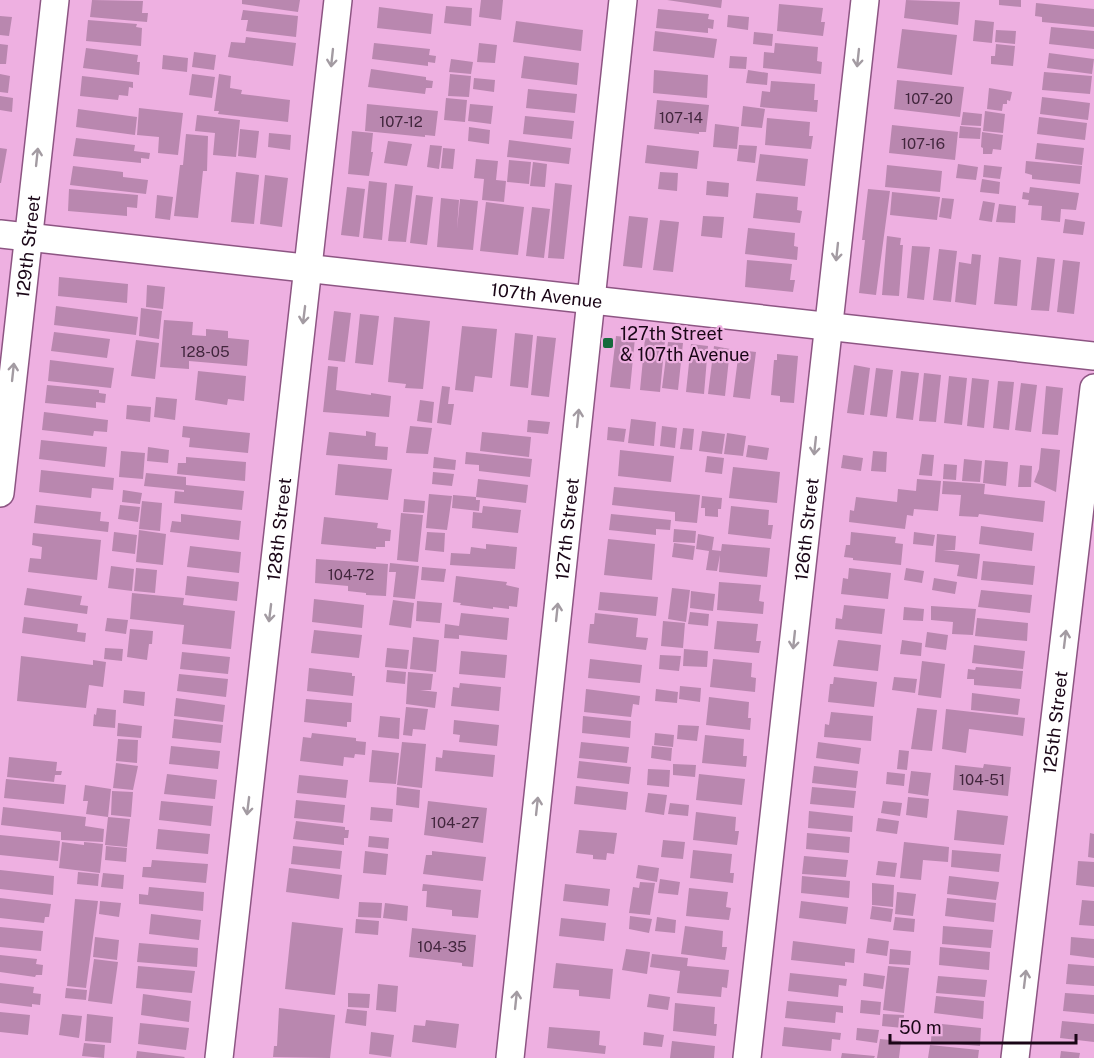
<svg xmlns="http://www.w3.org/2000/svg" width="1094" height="1058" font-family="'Public Sans',sans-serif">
	<rect width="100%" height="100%" fill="#eeb0e1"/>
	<path fill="#b987af" d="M92,0L143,1L142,13H148L147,22L90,17Z
		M242,0H300L298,12L242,4Z
		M481,0H503L501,20L479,17Z
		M667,0H722L721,8Z
		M906,0L960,2L958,25L904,18Z
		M999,0H1021V7L999,5Z
		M1036,3L1094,9V27L1042,22V17L1035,16Z
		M779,4L823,8L821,22H825L823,36L777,31Z
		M446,6L472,8L471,26L444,23Z
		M379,7L433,14L431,34L377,28Z
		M658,9L709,14L708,19L714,20L713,29L708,28V33L656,28Z
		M243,10L298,16L296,37L246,31L248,20H241Z
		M728,15L749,17L748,30L727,27Z
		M0,16L12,17L9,36L0,35Z
		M88,20L137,24L136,27L142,28L141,46L86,41Z
		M975,20L994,22L992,43L973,41Z
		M516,21L583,30L581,51L513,42Z
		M1051,27L1094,31V49L1049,44Z
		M902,29L957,35L952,75L897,68Z
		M996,30L1016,31L1015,44L995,42Z
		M655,31L717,39L714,58L653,51Z
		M754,32L773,34L772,46L753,44Z
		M246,37L296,43L293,66L228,57L231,42L245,43Z
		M374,43L430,49L429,55L436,56L435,63L428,62V66L372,59Z
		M479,43L497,45L495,63L477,62Z
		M775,43L818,47L817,61L822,62L821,74L763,68L764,52L774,53Z
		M0,44L8,45L6,64H0Z
		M996,44L1015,46L1013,66L991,64V56H995Z
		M86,48L138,55L137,62H140L139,75L83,68Z
		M194,52L216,55L214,70L192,67Z
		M1049,53L1094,59L1092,74L1047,68Z
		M163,55L188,58L187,72L162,69Z
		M524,56L579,63L577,85L521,78Z
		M730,56L747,57L746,69L729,68Z
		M451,59L473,62L471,74L449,72Z
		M371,69L426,77V80L433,81L432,88H426L425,94L368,87Z
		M654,70L708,75L707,98L653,93Z
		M748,70L768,73L767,85L746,83Z
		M1044,72L1092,76L1090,94L1042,90Z
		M0,74L10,76L8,93L0,92Z
		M192,74L215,77L212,98L189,95Z
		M219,74L231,76L230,88L242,90L241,94L290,100L288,122L218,114L219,111H214Z
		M450,74L471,76L469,97L448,96Z
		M82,76L133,82V88L129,87L128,96L119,95L118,100L80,96Z
		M474,78L495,80L494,92L473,89Z
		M897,80L964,87L960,117L894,109Z
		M771,81L815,84L814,100H818L817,112L760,107L762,91L770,92Z
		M989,88L1012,92L1010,101L1007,100V104H1003L1002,111L987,109Z
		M528,89L577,94L575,113L526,108Z
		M0,96L13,98L12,112L0,110Z
		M1042,97L1090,103L1088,120L1040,114Z
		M446,98L467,100L465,122L444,120Z
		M657,100L709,105L706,132H699V134L654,129Z
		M367,104L438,111L435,136L425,135V137L365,131Z
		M470,104L493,106L491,124L468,121Z
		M743,106L765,109L762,128L741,126Z
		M139,108L183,113L178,155L158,153L159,137L137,135Z
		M78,109L137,117L135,135L76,127Z
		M985,111L1005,114L1003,133L983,131Z
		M963,112L982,114L981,126L961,125Z
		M197,115L240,120L236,157L213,155L215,133L195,131Z
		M525,116L574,121L572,139L523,134Z
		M1039,117L1087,123L1085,140L1037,134Z
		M767,118L810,122L809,136H813L811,149L765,145Z
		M715,124L739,127L737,149L713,147Z
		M892,125L958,132L955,160L889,153Z
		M960,126L981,128L980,139L959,138Z
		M469,127L490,130L489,144L468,141Z
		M240,129L259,131L256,158L238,156Z
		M352,131L373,133L371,152H373L369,176L348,174Z
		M982,132L1003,135L1001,150L993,149L992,154H983V148L981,147Z
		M269,133L291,135L290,150L268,147Z
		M186,134L208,136L207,171H203L198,218L174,216L180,165H183Z
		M76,138L135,145L134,151L150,153L149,159L141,158V163L73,156Z
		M509,140L571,148L569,164L507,157Z
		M388,141L412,144L407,166L384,163Z
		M1037,143L1084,148L1082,165L1035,159Z
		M430,145L442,146L439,169L427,167Z
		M647,145L699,151L697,169L645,163Z
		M739,145L757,146L755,163L737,161Z
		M0,148L7,149L1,183H0Z
		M443,148L455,149L453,169L441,168Z
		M760,154L808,159L805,186L756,181Z
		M476,159L498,161L496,180L506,181L504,202L482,200L484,179L474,178Z
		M509,160L531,162L529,184L507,182Z
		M1026,161L1082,166L1080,184L1032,179V175L1025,173Z
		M533,162L547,164L545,187L530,186Z
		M958,164L978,167L976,180L956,178Z
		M887,165L942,171L940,192L885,187Z
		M984,165L1002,167L1000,179L983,177Z
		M73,166L123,172V177L148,180L146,194L70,185Z
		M236,172L259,175L254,224L231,222Z
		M660,172L678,173L677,191L658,189Z
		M265,175L288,178L282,227L260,224Z
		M982,179L1000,182L999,194L980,192Z
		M369,181L387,183L382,240L363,238Z
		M707,181L729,183L728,197L706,195Z
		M555,183L572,185L564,259L548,258Z
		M395,184L413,186L406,242L388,241Z
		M347,187L365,189L359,237L341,235Z
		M1030,187L1079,193L1076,210L1061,209L1060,222L1041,220L1042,206L1028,205L1029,200L1022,199L1023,192L1029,193Z
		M69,189L138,195L137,208L127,207V216L68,211Z
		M868,189L890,191L876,295L859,293L865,240H862Z
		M892,192L940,197L937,220L890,215Z
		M756,193L798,197L797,210L802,211L800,223L753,218Z
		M157,195L173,197L170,220L155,218Z
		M416,195L433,197L427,245L410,243Z
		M441,198L459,200L457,229L460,199L478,201L473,250L437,247Z
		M942,198L954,199L951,219L939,217Z
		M983,201L995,203L992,222L979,220Z
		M486,202L524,207L518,255L480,251Z
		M999,204L1016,206L1015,223L996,222Z
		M532,207L550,209L544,258L526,256Z
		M629,216L648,218L642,268L623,266Z
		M703,216L724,217L722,238L701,236Z
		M1065,219L1085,222L1083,235L1063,233Z
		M660,220L679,222L673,272L653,270Z
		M748,228L795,233L794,246L798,247L797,260L745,254Z
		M887,236L901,238L900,245H903L899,296L882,295Z
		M912,246L930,247L924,300L907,298Z
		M939,249L957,251L951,302L933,300Z
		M972,254L981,255L976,305L955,302L959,262L971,264Z
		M999,257L1021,260L1017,306L994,304Z
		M1037,257L1055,259L1049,311L1031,310Z
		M747,260L792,264L790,280H795L793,292L745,287Z
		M1063,260L1080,262L1074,314L1057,312Z
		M59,277L128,284L127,303L58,296Z
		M147,285L165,287L163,309L146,307Z
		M56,306L138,317L136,335L54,325Z
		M141,308L162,311L159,339L139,336Z
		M334,311L351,313L345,362L328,360Z
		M360,314L379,316L373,365L355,363Z
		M394,317L430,321L423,389L405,388L406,384L388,382Z
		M164,320L193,322L192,335L206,336V329L228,331V338L249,340L247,366L189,361V369L160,367Z
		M462,326L497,329L492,378L475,376L473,392L455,390Z
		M54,332L110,339L107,358L51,351Z
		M515,333L533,335L528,388L510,386Z
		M537,336L556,338L549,397L531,395Z
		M616,336L635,338L630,389L610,387Z
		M645,338L665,340L660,392L640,390Z
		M136,340L159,343L155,379L131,376Z
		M668,342L683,343L678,390L662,388Z
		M691,344L708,346L704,394L686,392Z
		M714,346L730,349L725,396L708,394Z
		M739,350L756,352L750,399L733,397Z
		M777,354L798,356L794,403L780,402V396L771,395L774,360H777Z
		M50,360L114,368L111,388L48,381Z
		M854,365L870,368L864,415L847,413Z
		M328,366L338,367L336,390L371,395V393L391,396L389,417L323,412Z
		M876,368L893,370L887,417L870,415Z
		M198,371L246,376L244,401L228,399L227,405L195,400Z
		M901,371L919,373L913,420L896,418Z
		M924,373L941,375L936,422L919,421Z
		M949,376L967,378L962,425L944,423Z
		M972,378L989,380L984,428L967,426Z
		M998,381L1014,382L1009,430L993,428Z
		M1021,383L1037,385L1031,432L1015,430Z
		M47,385L99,390V393L106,394L105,403L96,402V408L45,403Z
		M442,386L450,387L448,404H454L451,425L437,423Z
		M1046,386L1063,388L1058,435L1042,434Z
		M156,397L177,399L175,420L154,417Z
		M420,400L434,402L432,423L417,421Z
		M127,405L151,407L150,422L126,419Z
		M44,412L108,420L107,432L94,431L93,436L42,430Z
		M631,419L656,422L654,446L628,443Z
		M528,420L550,422L548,434L527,432Z
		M183,426L250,433L248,453L189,447L190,438L182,437Z
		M410,426L432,428L428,454L406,453Z
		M662,426L677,428L675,448L660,446Z
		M608,427L626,429L624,442L607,440Z
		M683,428L694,429L692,450L680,449Z
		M366,431L376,433L375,446L388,447L387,460L326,455L329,432L366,436Z
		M702,431L725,434L722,454L699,451Z
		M482,432L531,437L529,457L480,451Z
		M727,433L746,436L743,456L724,454Z
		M41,440L107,447L105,467L39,459Z
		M748,445L769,448L767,460L746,457Z
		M148,447L169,450L168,463L147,461Z
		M1041,448L1060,450L1056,492L1034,482L1039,469Z
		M620,450L674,456L671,482L618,476Z
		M121,451L145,453L143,479L119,477Z
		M873,451L887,452L886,472L871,471Z
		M466,452L532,459L530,477L479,471V465L465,464Z
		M922,454L934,455L932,476L919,475Z
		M843,455L863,458L861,471L841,468Z
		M707,456L724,458L722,474L705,472Z
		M186,457L246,462L245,481L177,474L178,463H186Z
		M434,457L456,460L455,470L433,468Z
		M964,459L982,461L980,482L962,481Z
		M985,460L1008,462L1006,486L983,483Z
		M338,464L392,469L388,500L335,495Z
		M944,464L957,465L956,480L943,479Z
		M1020,465L1032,466L1031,487H1018Z
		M733,467L780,472L777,503L729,498Z
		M41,470L114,478L113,490L92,488L91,498L39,492Z
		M433,472L454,474L452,486L432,484Z
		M146,473L186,477V485L244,491L242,510L174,503L175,491L184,492V490L144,486Z
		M478,479L528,485L526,503L476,497Z
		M917,479L941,481L938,511L914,509L913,516L907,515L905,529L849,522L850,510L854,511L856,497L897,502L898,489L916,491Z
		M943,481L985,484L984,494L1045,501L1043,522L979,514L978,517L959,516L961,495L942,494Z
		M614,487L700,495L697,523L675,521V512L612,505Z
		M123,490L142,493L140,504L122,502Z
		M429,494L452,496L447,530L426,528Z
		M453,495L476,497V500H480L479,511L452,508Z
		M702,496L722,498L721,509H718V517L705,516V508H701Z
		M404,499L425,501L424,513L403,512Z
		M142,501L162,503L160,531L139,529Z
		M36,505L101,512L100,521L109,522L108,532L34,523Z
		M120,505L140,507L138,522L118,519Z
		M483,506L521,510L518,533L472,528L473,512L482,513Z
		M731,506L769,510L768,525H773L771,539L728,534Z
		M401,513L423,515L418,562L397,560Z
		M181,514L241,521L239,540L170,532L172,521L181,522Z
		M611,514L671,520L670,530L656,529V535L609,530Z
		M324,517L378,523L377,528L391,530L390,541H385V547H376V549L321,544Z
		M981,526L1034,533L1032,551L979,544Z
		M674,529L696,531L695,543L673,542Z
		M139,530L166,534L163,565L136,562Z
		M114,532L137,535L135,554L112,551Z
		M427,532L445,533L444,552L425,550Z
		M851,532L896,537L895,543L903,544L901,565L853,560V558L844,557L846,545H850Z
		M914,532L935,535L933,546L913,544Z
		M33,533L101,540L97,580L28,572L30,558L41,559L42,547L32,545Z
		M698,534L714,537L712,550L721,551L722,544L770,548L767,577L719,572L720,555L717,571L706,570L709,551L696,549Z
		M937,534L956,536L955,550H943L980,554L977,579L957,576L959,565L935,562Z
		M608,539L655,544L652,580L604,575Z
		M674,543L695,546L693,560L672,557Z
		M486,544L517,547L515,569L450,565L451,553L470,554L471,547L486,549Z
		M190,546L241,552L239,573L187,567Z
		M316,559L388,564L386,596L366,595V593L348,591V586L315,583Z
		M983,561L1035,566L1033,585L981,580Z
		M390,563L419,566L415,599L393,597L396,572H389Z
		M111,566L134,569L132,591L108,588Z
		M422,567L446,569L444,582L421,580Z
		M136,568L157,570L155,593L134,591Z
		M849,568L891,573L888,599L841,594L843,578L848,579Z
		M906,568L924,571L922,583L904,580Z
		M187,576L239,582L237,601L185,595Z
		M456,576L507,582L506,585L519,588L517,607L509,606V609L493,607V609L460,605L461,603L453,602Z
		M934,578L957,582L955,594L932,590Z
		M719,582L761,585L759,601L764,602L763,614L717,610Z
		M27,588L82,596L80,605L88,606L87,614L24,605Z
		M672,588L690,590L686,622L668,619Z
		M981,590L1032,595L1030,613L978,607Z
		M691,591L715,594L713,611L690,608Z
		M600,592L658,597L656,616L598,610Z
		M132,593L184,598L183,605L235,611L231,649L182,644L184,625L130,619Z
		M314,599L364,605L362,628L312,622Z
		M393,600L414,603L411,628L389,625Z
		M417,601L442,603L440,623L416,621Z
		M844,605L885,609L882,634L835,629L836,618L842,619Z
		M931,606L976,609L973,635L952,634L953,622L931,620Z
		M904,607L924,609L923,621L903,620Z
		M690,612L709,614L708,626L688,624Z
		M461,613L509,618L507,640L459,635V639L444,638L445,624L459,626Z
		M595,613L638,618L636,637L648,638L646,650L588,643L590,624H594Z
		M24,617L78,624L77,632L86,633L85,642L22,633Z
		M107,618L128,620L126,634L105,631Z
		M977,618L1028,623L1027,641L975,636Z
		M663,621L685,623L683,648L661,646Z
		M717,621L758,624L756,641H761L759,653L714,649Z
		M130,629L153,631L152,644H149L147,660L127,657Z
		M314,630L362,635L359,658L311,653Z
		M927,632L948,635L946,650L925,647Z
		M413,637L439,640L436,672L410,669Z
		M838,640L881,645L878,671L833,666Z
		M902,640L922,643L921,656L900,654Z
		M974,645L1025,651L1023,669L972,663Z
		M105,648L123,649L122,661L104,659Z
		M387,648L409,650L407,669L385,667Z
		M684,649L708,651L707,667L683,666Z
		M461,651L507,655L505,678L459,674Z
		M182,652L230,657L228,674L180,669Z
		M660,655L681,656L679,671L659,669Z
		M21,656L93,665V660L106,662L103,687L89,685L86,708L17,701Z
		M590,659L642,665L640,683L588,678Z
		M713,659L752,663L751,677L756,678L755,692L710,687Z
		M922,661L945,664L941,698L918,695Z
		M976,667L1023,671L1021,689L974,685V679H967L968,669L975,670Z
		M309,668L352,673V676H355L353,696L307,691Z
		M387,670L406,672L405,684L386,682Z
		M408,672L433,674L431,690H420L437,692L435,708L406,704Z
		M179,674L228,679L226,697L177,691Z
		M834,677L877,682L874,707L828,702L830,684H833Z
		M894,677L917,679L915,693L892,690Z
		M460,683L501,687L499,711L451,706L453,687L459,688Z
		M680,686L701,688L700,702L679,699Z
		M586,689L640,696L639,705L633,704L631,717L584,712Z
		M656,689L678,692L677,703L655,701Z
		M124,690L145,692L144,706L123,703Z
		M972,693L1020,699L1018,715L971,710Z
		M709,697L749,702L748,718H751L750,730L706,725Z
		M176,698L225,705L223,722L174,716Z
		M306,699L352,703L351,722H347V727L304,722Z
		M406,707L428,709L425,730L413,729L412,736L403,735Z
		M97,708L116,710L115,728L93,726L94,714L96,715Z
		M917,708L937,710L932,751L911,749Z
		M946,709L1025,718L1023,736L969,729L966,753L942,749Z
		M831,712L873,716L871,741L824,737L825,724L829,725Z
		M380,716L400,718L399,739L378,737Z
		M583,716L631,721L630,738L582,733Z
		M174,719L223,725L221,743L172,738Z
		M454,720L499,725L497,746L459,742L460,735L453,734Z
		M118,723L142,726L141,738L117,736Z
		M678,725L699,726L697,741L677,739Z
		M312,733L356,738V741L366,742L365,755L355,754L354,758L344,757L343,766L300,761L303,737L311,738Z
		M655,733L674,735L673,747L654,745Z
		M705,735L744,739L743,756H747L746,767L702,763Z
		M118,739L138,740L137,763L116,761Z
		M402,742L426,744L422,788L397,785Z
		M581,742L629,747L627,763L579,758Z
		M818,742L861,748L859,764L816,758Z
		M171,746L220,751L218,769L169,764Z
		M652,746L672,748L671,761L651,758Z
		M372,750L399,753L396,784L369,782Z
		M443,750L495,755L493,777L435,771L436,757L442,758Z
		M899,750L909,751L907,770L897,769Z
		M9,757L57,762L56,771H62L61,775H55L54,782L7,777Z
		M579,761L631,767L629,784L577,778Z
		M116,763L138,766L133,790L113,788Z
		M673,764L696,765L695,777L673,775Z
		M984,764L1011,767L1008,796L953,790L955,765L983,768Z
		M814,766L858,771L856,788L812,783Z
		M648,769L670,770L669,787L647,785Z
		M911,771L931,773L928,796L908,793Z
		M887,772L905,774L904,786L886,784Z
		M167,774L217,780L215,799L164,794Z
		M699,774L745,779L742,805L696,800Z
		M299,775L348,780L346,798L297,793Z
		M6,779L66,785L64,804L4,798Z
		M85,785L111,789L108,817L86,814L88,801H83Z
		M576,786L628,792L626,810L574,804Z
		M397,787L420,790L419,808L396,805Z
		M812,787L856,791L854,808L810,804Z
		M112,791L133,792L131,817L111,815Z
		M648,793L667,795L664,815L645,812Z
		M908,797L929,799L927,818L906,815Z
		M296,800L345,805L343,823L294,818Z
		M161,801L213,806L211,826L159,820Z
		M428,801L487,808L483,843L424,835Z
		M883,801L902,803L900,816L881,813Z
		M670,803L689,805L688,816L668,814Z
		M3,807L86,817L85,826L104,829L103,842L61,840V832L1,825Z
		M371,807L393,809L392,822L370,820Z
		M957,810L1008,816L1004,845L954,840Z
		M809,811L853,816L852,832L808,828Z
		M696,812L736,817L735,831H739L737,845L693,840Z
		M108,817L130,819L127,847L105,845Z
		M878,818L899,821L897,834L876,831Z
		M296,821L345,827V830H349L348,838H344V845L293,839Z
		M158,829L210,834L208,854L156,849Z
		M579,830L617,833L614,854L607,853L606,860L593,859V855L576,853Z
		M807,833L850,837L849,853L806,849Z
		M1090,833L1094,834V858L1088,857Z
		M0,835L60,841L58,861L0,855Z
		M369,836L389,838L388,849L368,847Z
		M663,840L685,842L683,859L661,857Z
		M62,842L84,845V842L103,844L100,873L59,868Z
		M904,842L949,847L948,862L923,860L921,880L900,878Z
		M106,846L127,848L126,862L105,860Z
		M293,846L342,851L340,869L291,864Z
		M693,850L732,854L730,873H734L733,883L690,878Z
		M952,850L1001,854L999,872L951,867Z
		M365,851L388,854L386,875L363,873Z
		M432,851L486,857L483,881L423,874L426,855H432Z
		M804,856L848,860L846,877L802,874Z
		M152,860L208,864L206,883L142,877L143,867H151Z
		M878,861L897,863L895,877L876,875Z
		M1078,861L1094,862V887L1076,885Z
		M638,865L659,868L657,882L636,878Z
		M289,868L342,875L339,899L286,892Z
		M0,870L54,876L53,895L0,889Z
		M78,872L99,874L98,886L77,884Z
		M103,873L124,875L123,889L101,887Z
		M802,876L850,881L849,898L801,893Z
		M949,876L999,882L996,900L947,894Z
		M660,879L680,882L678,895L658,893Z
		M640,882L655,883L650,915L629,913L633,887L639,888Z
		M872,883L894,885L893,907L872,905Z
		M423,884L481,890L478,918L452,916V910L426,907L427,891H422Z
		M565,884L610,889L608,906L563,901Z
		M149,887L204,892L203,911L139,904V894L148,895Z
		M689,888L728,892L726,907L731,908L729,920L686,916Z
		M897,892L916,894L913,916L895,914Z
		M0,898L51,904L49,917H45L44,923L0,918Z
		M947,898L996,903L994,922L945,916Z
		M75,899L98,901L86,988L67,986Z
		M1082,900L1094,901V926L1079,925Z
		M100,901L121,903L119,917L99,914Z
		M801,901L848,907L846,924L799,918Z
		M359,902L382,903L381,918L358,917Z
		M385,903L408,906L407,921L383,918Z
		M872,906L893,909L891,922L870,919Z
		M151,914L201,920L199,940L149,934Z
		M630,916L652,919L649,933L629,929Z
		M657,917L676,920L675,933L655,931Z
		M895,917L915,919L914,932L893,930Z
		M561,918L606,923L604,941L559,936Z
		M356,919L379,921L378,935L355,933Z
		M292,922L343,928L335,995L285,989Z
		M685,926L723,931L722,947H727L725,960L681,954Z
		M943,926L993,930L991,948L942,944Z
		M0,927L43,931L41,951L0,947Z
		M412,928L476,935L473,967L462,966V963L409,957Z
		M95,937L119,940L117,960L93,957Z
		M1071,937L1094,939V958L1070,955Z
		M868,938L889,941L887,956L866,953Z
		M793,941L855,949L854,963L845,962V966L791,960Z
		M139,943L198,948L197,967L137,962Z
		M940,947L990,952L989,970L939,965Z
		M626,949L650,952L647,974L622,970Z
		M890,949L911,951L910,965L889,964Z
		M652,954L688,958L687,966L729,970L727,988L722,987L721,997L677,993L680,971L650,967Z
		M0,955L37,959L36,964L43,965L42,975H36L35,977L0,972Z
		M94,959L118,962L112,1004L88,1001Z
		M556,963L613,969L610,999L579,996V990L553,988Z
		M1068,964L1094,966V986L1066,984Z
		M138,966L195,971L192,993L136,988Z
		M888,966L909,968L904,1013L883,1010Z
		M790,973L847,979L846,986L839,985L838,997L788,991Z
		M864,973L885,976L883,989L863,986Z
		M938,976L987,980L985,997L936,993Z
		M0,983L34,987L33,993L41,994L40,1005L32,1004V1007L0,1003Z
		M378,984L398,986L396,1012L376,1010Z
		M66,988L87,990L86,1000L65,998Z
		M348,993L370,994L369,1008L348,1007Z
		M1065,993L1094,995V1014L1063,1011Z
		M143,994L191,1001L189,1022L141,1015Z
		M649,994L670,997L668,1010L647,1007Z
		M936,996L984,1001L983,1019L934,1013Z
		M861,1000L881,1002L880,1015L860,1013Z
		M787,1001L843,1006V1013L836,1012L835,1023L785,1018Z
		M675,1003L715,1007L714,1024H717L716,1036L673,1031Z
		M279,1008L335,1015L330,1058L273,1057L274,1046H277Z
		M347,1009L367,1011L366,1026L345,1023Z
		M0,1012L30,1015L28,1035L0,1032Z
		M62,1014L82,1016L79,1038L59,1035Z
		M87,1014L113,1017L111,1043L85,1041Z
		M883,1014L904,1015L903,1028L882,1026Z
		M426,1020L459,1024L456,1048L412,1042L414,1025L425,1026Z
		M1062,1021L1094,1024V1042L1060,1038Z
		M140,1023L189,1028L186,1050L138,1044Z
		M932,1023L981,1028L980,1046L931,1042Z
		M549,1027L600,1031L599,1045L606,1046L605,1054L547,1048Z
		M784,1027L841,1033L840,1040L832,1039L831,1051L782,1046Z
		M857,1028L879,1030L877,1043L856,1040Z
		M371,1032L394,1035L391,1057L369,1054Z
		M644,1032L664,1035L662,1047L643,1045Z
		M880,1039L901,1041L899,1058H877Z
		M672,1041L715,1046L714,1058H670Z
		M84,1043L105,1045L104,1058L82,1056Z
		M930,1045L979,1050L978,1058H928Z
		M137,1051L185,1057L184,1058H136Z
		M1061,1051L1080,1053L1079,1058H1060Z
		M842,1053L875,1056L874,1058H841Z"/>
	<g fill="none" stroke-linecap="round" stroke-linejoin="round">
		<g stroke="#8d5583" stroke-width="30">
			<g id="street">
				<path id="s1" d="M0,234L1094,356"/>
				<path id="s2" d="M0,493L55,0"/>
				<path id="s3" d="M219,1058L338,0"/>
				<path id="s4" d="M510,1058L623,0"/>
				<path id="s5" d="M747,1058L865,0"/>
				<path id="s6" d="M1015,1058L1094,388"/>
			</g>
		</g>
		<use href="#street" stroke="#fff" stroke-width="27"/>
	</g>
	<defs><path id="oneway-shaft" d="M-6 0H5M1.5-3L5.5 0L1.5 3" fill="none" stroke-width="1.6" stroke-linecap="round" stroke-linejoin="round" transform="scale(1.5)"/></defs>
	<g stroke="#a39ba2">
		<use href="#oneway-shaft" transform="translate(332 58) rotate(96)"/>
		<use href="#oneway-shaft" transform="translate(858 58) rotate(96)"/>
		<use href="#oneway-shaft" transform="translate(37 157) rotate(-84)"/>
		<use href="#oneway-shaft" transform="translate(837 252) rotate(96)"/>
		<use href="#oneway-shaft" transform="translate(304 315) rotate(97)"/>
		<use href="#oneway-shaft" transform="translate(13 372) rotate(-84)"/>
		<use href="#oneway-shaft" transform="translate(578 418) rotate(-84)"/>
		<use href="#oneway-shaft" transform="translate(815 446) rotate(96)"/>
		<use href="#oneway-shaft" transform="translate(557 612) rotate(-84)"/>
		<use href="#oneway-shaft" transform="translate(270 613) rotate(97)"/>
		<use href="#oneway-shaft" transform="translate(1065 639) rotate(-83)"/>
		<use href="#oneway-shaft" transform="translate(794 640) rotate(96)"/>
		<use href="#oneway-shaft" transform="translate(248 806) rotate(97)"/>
		<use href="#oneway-shaft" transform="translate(537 806) rotate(-84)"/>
		<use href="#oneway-shaft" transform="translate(1025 979) rotate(-83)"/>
		<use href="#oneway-shaft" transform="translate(516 1000) rotate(-84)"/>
	</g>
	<rect fill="#166a3c" stroke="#eeb0e1" stroke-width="2" x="602" y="337" width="12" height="12" rx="3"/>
	<g text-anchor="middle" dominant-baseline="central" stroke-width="4.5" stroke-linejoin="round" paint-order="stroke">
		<g font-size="15" fill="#42263d">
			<text x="929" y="98">107-20</text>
			<text x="681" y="117">107-14</text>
			<text x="401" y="121">107-12</text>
			<text x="923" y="143">107-16</text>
			<text x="205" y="351">128-05</text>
			<text x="351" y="574">104-72</text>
			<text x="982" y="779">104-51</text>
			<text x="455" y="822">104-27</text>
			<text x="442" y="946">104-35</text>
		</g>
		<g font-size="18" fill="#1a0617" stroke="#eeb0e1">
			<text stroke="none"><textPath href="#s2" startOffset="248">129th Street</textPath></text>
			<text stroke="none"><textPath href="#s1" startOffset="550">107th Avenue</textPath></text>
			<text stroke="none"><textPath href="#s3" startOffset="532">128th Street</textPath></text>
			<text stroke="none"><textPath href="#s4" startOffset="532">127th Street</textPath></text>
			<text stroke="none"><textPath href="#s5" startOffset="532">126th Street</textPath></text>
			<text stroke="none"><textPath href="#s6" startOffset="338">125th Street</textPath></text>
		</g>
		<g font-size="18" fill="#1a0617" stroke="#eeb0e1" text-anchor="start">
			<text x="620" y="333">127th Street<tspan x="620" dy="21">&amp; 107th Avenue</tspan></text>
		</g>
	</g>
	<path d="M890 1034v9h186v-9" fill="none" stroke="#1a0617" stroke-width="3"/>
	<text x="899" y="1034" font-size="18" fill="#1a0617" stroke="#eeb0e1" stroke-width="4.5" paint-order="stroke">50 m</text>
</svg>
